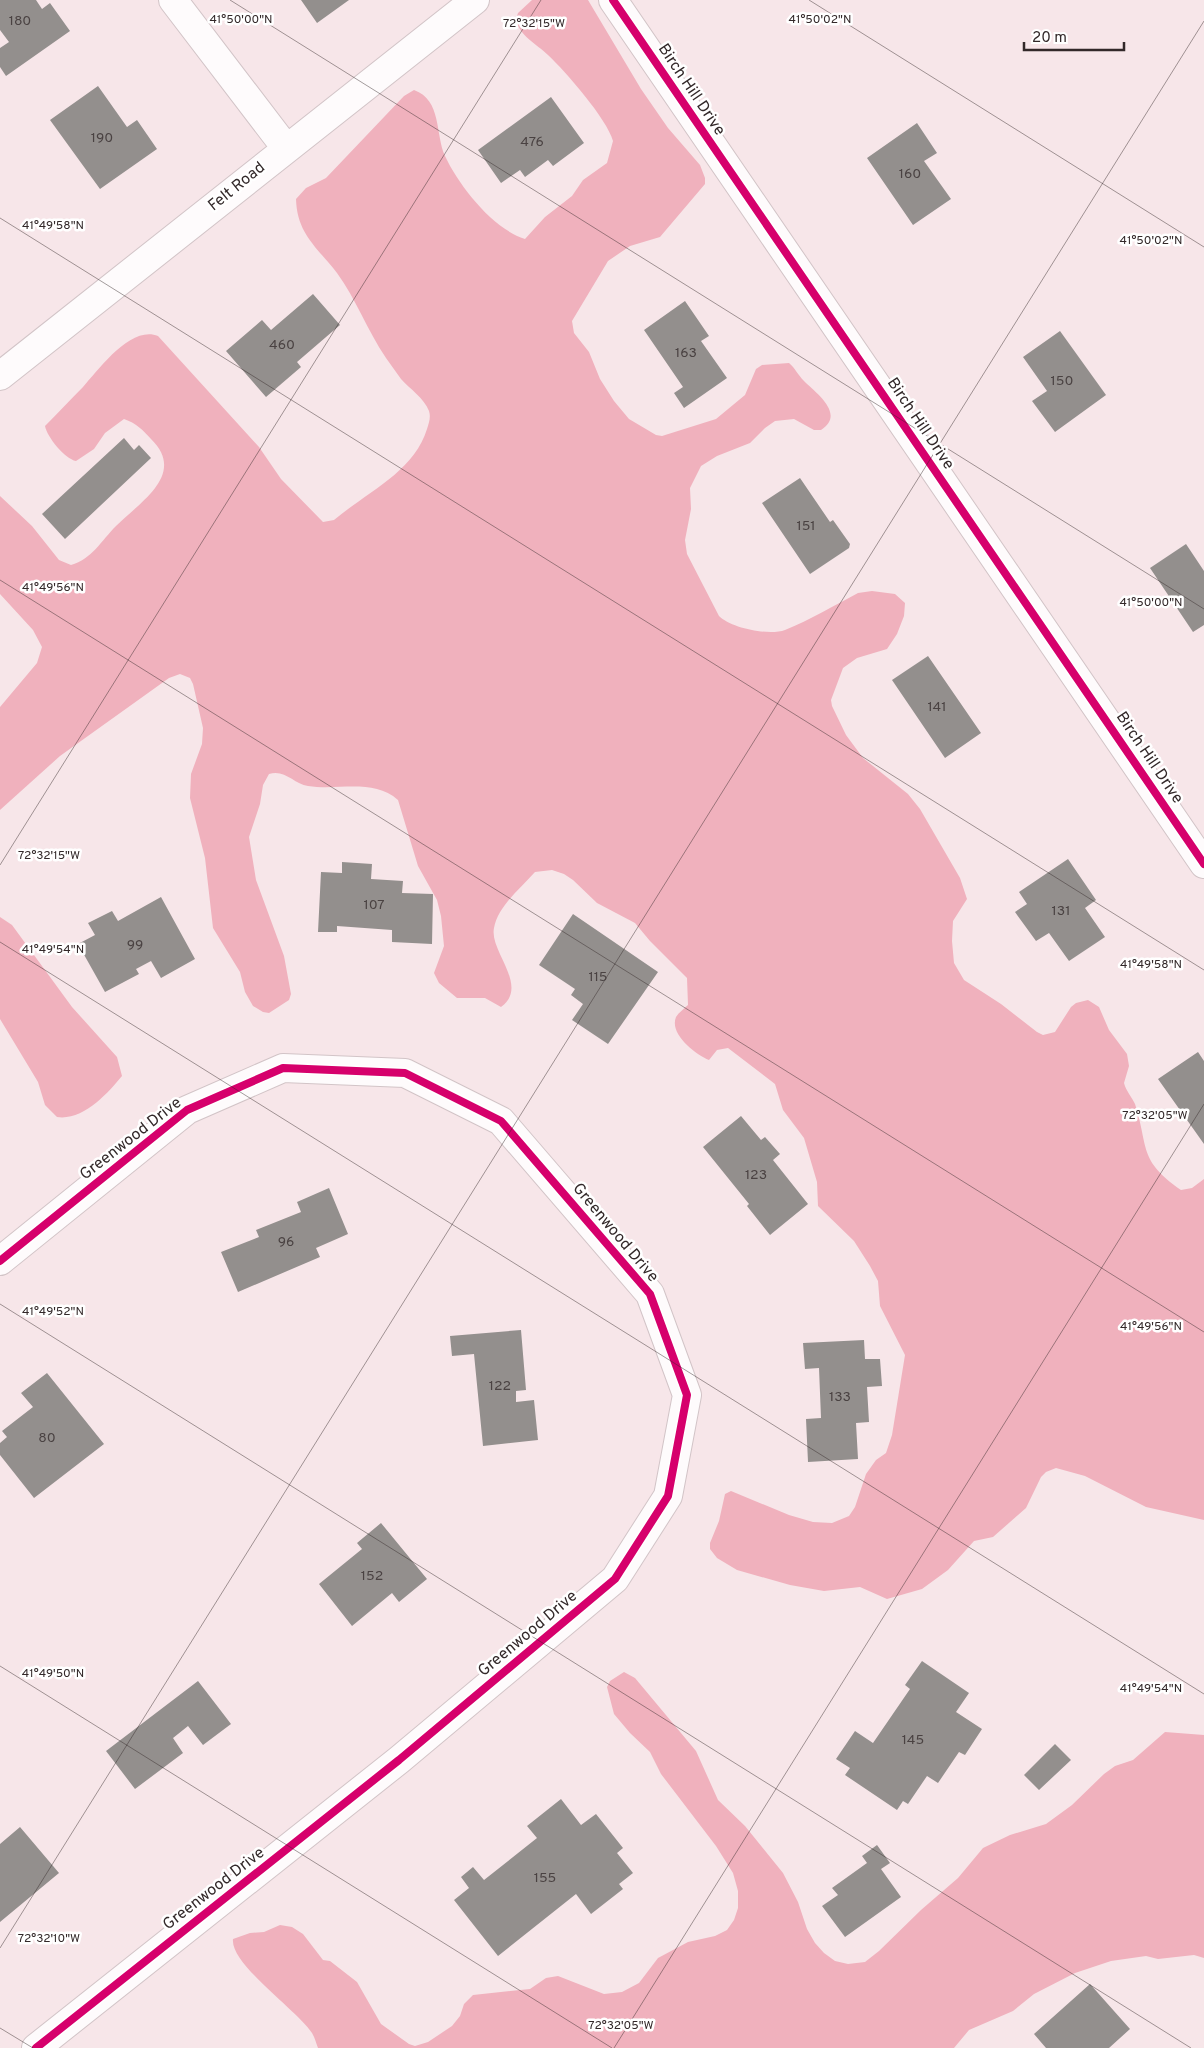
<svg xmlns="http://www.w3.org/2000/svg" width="1204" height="2048" font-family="Overpass,sans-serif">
	<rect width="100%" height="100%" fill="#f7e6e9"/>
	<path fill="#f0b1bd" d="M532,0H588L641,89L668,128L700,165L705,178V184L660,237L630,246L608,261L572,321L574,333L589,352L600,379L614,401L629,419L656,435L662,436L716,419L745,395L756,369L762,365L789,363C795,368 798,375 804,381C816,393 846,414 821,430H814L794,419L775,421L765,428L750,443L717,456L701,466L690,488L691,509L685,540L687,554L719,616C731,628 769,636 785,630C810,620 835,605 858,593L872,591L895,594L905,603L904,616L897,634L887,649L857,658L843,668L831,700L832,706L846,735L863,758L908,794L920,809L960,878L967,899L953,921L952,941L954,963L964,980L1001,1004L1037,1032L1043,1035L1055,1032L1071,1007L1076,1003L1088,1000L1099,1007L1109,1030L1127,1054L1129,1066L1124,1083C1126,1091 1132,1097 1135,1104C1149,1148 1138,1160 1181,1190L1192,1188L1204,1179V1520L1146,1507L1085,1476L1056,1468L1046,1472L1041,1477L1026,1508L993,1537L974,1541L948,1570L922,1589L887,1599L860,1587L824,1591L790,1585L737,1570L717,1558L710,1549V1543L719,1521L725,1494L731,1491L789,1515L813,1522L832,1523L849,1516L855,1507L866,1474L876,1460L886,1453L892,1435L905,1355L880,1306L878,1281L870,1266L854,1241L818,1206L817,1182L804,1138L783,1110L775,1084L728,1048L717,1050L709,1060C695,1054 669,1034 676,1017C679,1012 684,1009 688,1005L687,978L650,941L635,923L597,903L573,880L564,874L552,870L535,872C521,888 498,906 494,928C489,951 530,986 501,1007L485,998H457L439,983L434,973L444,946L441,916L437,900L418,866L398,800C373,778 338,791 308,786C294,784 285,769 269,774L263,785L260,804L249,837L256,880L284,956L291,994L289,1000L269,1013L263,1012L253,1006L245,992L240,972L213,928L205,858L190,798L191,774L202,744L203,728L193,684L190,678L180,674L169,678L60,756L0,810V707L37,663L42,647L33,630L0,594V496L32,526L59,560L71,565C92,559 101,541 116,526C140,502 187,474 151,439C143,430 136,423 124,419L105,433L94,449L76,461C65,459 47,437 45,426C58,413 70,400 83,387C99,369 131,325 158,336L259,447L281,479L323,522L334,520C367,492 414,472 427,429C429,423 431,417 429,411C424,398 410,389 401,379C396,372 391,365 386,358C367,330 356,299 337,273C317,247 297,234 296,199L306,188L326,178L404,96L414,90C442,100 435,134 445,156C459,186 493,229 525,239L545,217L572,196L583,180L607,163L613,141C607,119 566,72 548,55C537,44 519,36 516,19L518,13Z
		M0,917L12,925L72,1007L117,1057L122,1076C108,1093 83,1121 57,1117L45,1105L38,1082L0,1019Z
		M624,1672L635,1678L696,1751L718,1800L745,1826L783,1873L798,1902L807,1929L815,1943L824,1953L835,1961L848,1964L865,1962L879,1951L921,1910L958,1878L983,1848L1010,1835L1046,1824L1072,1805L1104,1774L1115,1766L1133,1760L1165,1732L1204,1735V1958L1194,1955L1158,1959L1146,1956L1111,1961L1075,1973L1034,1994L1013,2011L969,2030L954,2048H318C316,2043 315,2038 312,2033C297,2010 230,1964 233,1939L250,1933L264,1932L280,1925L292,1927L303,1934L323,1960L330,1961L357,1982L381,2024L409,2044L415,2046L428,2042L452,2026L460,2016L464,2004L473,1995L530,1989L546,1978L558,1976L604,1994L622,1992L639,1983L658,1958L688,1942L715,1936L727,1930L734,1920L738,1908V1891L733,1873L716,1846L661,1774L650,1752L630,1733L614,1714L607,1687L610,1681Z"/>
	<path fill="#938f8d" d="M0,0H36L42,9L50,3L70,31L6,76L0,67V48L9,42L0,30Z
		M301,0H349L317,23Z
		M98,86L127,127L137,120L157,149L100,189L50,120Z
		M551,97L584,143L553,166L548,160L525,177L520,170L501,183L478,150Z
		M917,123L937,153L924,161L951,199L913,225L867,158Z
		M313,294L340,325L297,362L301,367L266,397L226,351L262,320L271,330Z
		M685,301L709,336L701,341L727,378L684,408L674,393L683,387L644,330Z
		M1060,331L1106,395L1055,432L1032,401L1047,391L1023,357Z
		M124,438L134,450L139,445L151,458L65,539L42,514Z
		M800,478L830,522L833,520L850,544L849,548L810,574L762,503Z
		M1186,544L1204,571V625L1193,632L1150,568Z
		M928,656L981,733L945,758L892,680Z
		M1068,859L1096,900L1085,908L1105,937L1069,961L1049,933L1036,941L1015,912L1027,904L1019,892Z
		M342,862L372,864L371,879L403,881L402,893L433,894L432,944L392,942V930L337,926V932H318L321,872L342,873Z
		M161,897L195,959L161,978L151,961L136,969L139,974L105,992L78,944L95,935L88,923L112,911L118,921Z
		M573,914L658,972L608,1044L572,1020L583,1004L571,995L575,989L539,965Z
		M1198,1052L1204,1061V1144L1158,1079Z
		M741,1116L761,1140L765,1137L780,1154L773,1160L808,1204L770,1235L747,1206L749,1204L703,1147Z
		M329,1188L348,1234L316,1248L320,1257L238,1292L221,1252L259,1237L256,1230L301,1212L297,1202Z
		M521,1330L526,1390L516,1391V1402L534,1400L538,1440L483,1446L474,1354L452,1356L450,1336Z
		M864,1340L865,1359H880L882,1386L867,1387L869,1422L856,1423L858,1459L808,1462L806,1419L821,1418L819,1368L805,1369L803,1343Z
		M47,1373L104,1444L34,1498L0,1455V1443L7,1437L2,1431L33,1407L21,1393Z
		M381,1523L427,1579L399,1602L392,1593L352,1626L319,1584L362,1549L357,1543Z
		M922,1661L969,1693L956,1712L982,1729L965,1755L959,1752L938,1783L927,1776L908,1804L903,1801L897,1810L845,1775L850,1768L836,1759L855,1731L873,1743L910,1689L905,1685Z
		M198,1681L231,1724L203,1745L188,1726L173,1738L183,1753L135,1789L106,1751Z
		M1055,1744L1071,1760L1039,1790L1024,1775Z
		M561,1799L581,1825L596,1814L623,1848L617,1853L633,1873L619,1884L623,1889L591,1914L576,1894L498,1956L454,1900L469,1888L461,1877L473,1867L484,1880L537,1838L527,1826Z
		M20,1827L59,1873L0,1922V1844Z
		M877,1845L890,1863L881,1869L901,1897L845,1937L822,1906L838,1895L832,1888L867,1863L862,1856Z
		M1090,1984L1130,2029L1109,2048H1046L1034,2034Z"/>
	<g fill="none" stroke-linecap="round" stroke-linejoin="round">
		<g stroke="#d2c4c7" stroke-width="30">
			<path id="minor" d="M173,0L286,148
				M613,0L1204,864
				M0,376L475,0
				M0,1261L187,1110L283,1068L405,1073L501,1121L650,1294L687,1395L668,1496L615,1579L399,1760L36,2048"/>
		</g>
		<use href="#minor" stroke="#fefbfc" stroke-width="28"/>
		<g stroke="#fff" stroke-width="11">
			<path id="cycleway" d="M613,0L1204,864
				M0,1261L187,1110L283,1068L405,1073L501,1121L650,1294L687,1395L668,1496L615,1579L399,1760L36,2048"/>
		</g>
		<use href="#cycleway" stroke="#d6006c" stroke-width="8"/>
	</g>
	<path fill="none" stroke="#322829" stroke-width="1" stroke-opacity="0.45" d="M230,0L1204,609M809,0L1204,247M0,218L1204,970M0,580L1204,1332M0,865L541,0M0,942L1204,1694M0,1304L1191,2048M0,1666L612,2048M0,1948L1204,21M0,2028L33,2048M614,2048L1204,1104"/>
	<g text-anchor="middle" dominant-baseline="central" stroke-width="5" stroke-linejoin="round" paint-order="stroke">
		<g font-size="14" fill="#4a4242">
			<text x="20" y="21">180</text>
			<text x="102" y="138">190</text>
			<text x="532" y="142">476</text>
			<text x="910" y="174">160</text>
			<text x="282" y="345">460</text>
			<text x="686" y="353">163</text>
			<text x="1062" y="381">150</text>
			<text x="806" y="526">151</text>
			<text x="937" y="707">141</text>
			<text x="374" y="905">107</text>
			<text x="1061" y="911">131</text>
			<text x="135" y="945">99</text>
			<text x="598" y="977">115</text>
			<text x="756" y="1175">123</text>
			<text x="286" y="1242">96</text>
			<text x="500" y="1386">122</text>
			<text x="840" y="1397">133</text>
			<text x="47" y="1438">80</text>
			<text x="372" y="1576">152</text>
			<text x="913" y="1740">145</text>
			<text x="545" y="1878">155</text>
		</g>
		<g font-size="16" fill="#322829" stroke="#fff">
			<text transform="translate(691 90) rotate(56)">Birch Hill Drive</text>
			<text transform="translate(237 187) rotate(-39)">Felt Road</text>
			<text transform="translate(920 424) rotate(56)">Birch Hill Drive</text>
			<text transform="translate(1149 758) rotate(56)">Birch Hill Drive</text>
			<text transform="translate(131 1139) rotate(-38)">Greenwood Drive</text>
			<text transform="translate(615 1233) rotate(50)">Greenwood Drive</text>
			<text transform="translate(528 1634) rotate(-40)">Greenwood Drive</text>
			<text transform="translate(214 1889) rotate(-38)">Greenwood Drive</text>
		</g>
	</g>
	<g font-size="12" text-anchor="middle" fill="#322829" stroke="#fff" stroke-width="5" stroke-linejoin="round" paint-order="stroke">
		<text x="241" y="23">41°50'00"N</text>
		<text x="820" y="23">41°50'02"N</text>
		<text x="534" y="27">72°32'15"W</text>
		<text x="53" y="229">41°49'58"N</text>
		<text x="1151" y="244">41°50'02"N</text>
		<text x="53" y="591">41°49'56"N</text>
		<text x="1151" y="606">41°50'00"N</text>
		<text x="49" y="859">72°32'15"W</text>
		<text x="53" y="953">41°49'54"N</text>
		<text x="1151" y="968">41°49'58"N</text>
		<text x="1155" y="1119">72°32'05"W</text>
		<text x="53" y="1315">41°49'52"N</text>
		<text x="1151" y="1330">41°49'56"N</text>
		<text x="53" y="1677">41°49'50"N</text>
		<text x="1151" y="1692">41°49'54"N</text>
		<text x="49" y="1942">72°32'10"W</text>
		<text x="621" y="2029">72°32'05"W</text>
	</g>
	<path d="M1024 42v8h100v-8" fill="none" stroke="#322829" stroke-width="2.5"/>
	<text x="1032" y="42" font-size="15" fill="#322829" stroke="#ffffff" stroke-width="4" paint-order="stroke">20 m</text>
</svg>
